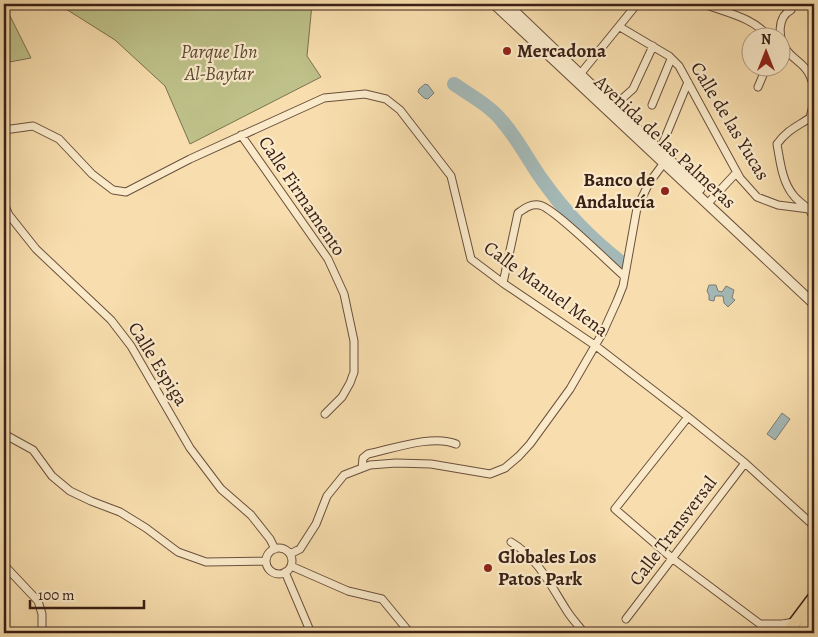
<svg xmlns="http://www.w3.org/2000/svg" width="818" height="637" font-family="Alegreya,serif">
	<rect width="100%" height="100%" fill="#f8deae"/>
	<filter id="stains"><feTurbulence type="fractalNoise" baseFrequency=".004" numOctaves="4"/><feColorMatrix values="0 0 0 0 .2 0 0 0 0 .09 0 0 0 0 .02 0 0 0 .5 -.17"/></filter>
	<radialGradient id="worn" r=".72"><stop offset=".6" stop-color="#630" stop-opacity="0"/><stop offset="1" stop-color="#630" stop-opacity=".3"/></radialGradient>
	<path fill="#bec189" stroke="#7c7050" d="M4,4L31,58L4,63Z
		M58,4H312L307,56L321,77L190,144L165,86L115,40Z"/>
	<path fill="#a4b9b7" stroke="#7a7c77" d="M425,84L428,85L434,93L428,99L424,98L418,92L419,89Z
		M709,285H716L718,291L722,292L726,286L734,290L732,298L735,300L728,307L724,303L723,296H715L714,301L709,300V295L707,291Z
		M782,413L790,419L775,440L767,434Z"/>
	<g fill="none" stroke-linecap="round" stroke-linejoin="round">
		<path stroke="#a4b9b7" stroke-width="14" d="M454,84C470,95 490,106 502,121C518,139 529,162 543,181C565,212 592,240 622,263"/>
		<g stroke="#6a503d" stroke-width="9">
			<path id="minor" d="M704,4C727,13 753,17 770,38
				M791,10C777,17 778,38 786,49C791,58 802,62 808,72C812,79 814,86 814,94
				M620,27L669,56L679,66L740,178L757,197L778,205L809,209L814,218
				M577,78L637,4
				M758,87L766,68
				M652,105L671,59
				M614,106L633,89L653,46
				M814,115C799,126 789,128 777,144C780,161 782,182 794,196C798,201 804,205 809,209L814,205
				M810,118L814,101
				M4,130L33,126L59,139L92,174L113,190L126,192L190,159L324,98L365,94L386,99L400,110L451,176L471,259L503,283L596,346L688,417L745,463L814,526
				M241,135L328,259L344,294L354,341V372L350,383L342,397L325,414
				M660,150L688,82
				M711,200L737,172
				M4,204L9,215L36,249L111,320L131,346L190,448L221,489L251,515L270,539L275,549
				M503,283L518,213C525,208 530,204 539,205C552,206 610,264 624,276
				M688,417L615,509L673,559L760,624
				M4,434L33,450L52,476L70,491L91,501L120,512L146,528L178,552L206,562L266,561
				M362,468L363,458L368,454C392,449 433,434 456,444
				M511,542C538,558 551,586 567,611C572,619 579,626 584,633
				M266 561a13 13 0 1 1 26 0a13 13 0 1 1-26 0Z
				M290,554L300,549L316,524L327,496L344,475L370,465L396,463L431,464L490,474L505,468L519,456L530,444L570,389L603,332L617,301L623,286L637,208L649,183L666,160
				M4,565L38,601L42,614V633
				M291,566L348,591L382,599L410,633
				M285,572L311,633
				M626,619L745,463
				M764,633L760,624H783L794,622
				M773,633L783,624"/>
		</g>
		<g stroke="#6a503d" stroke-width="11">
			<path id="tertiary" d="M494,4L814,304
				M507,4L700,189"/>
		</g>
		<g stroke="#3a2017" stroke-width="14">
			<path id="primary" d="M787,633L814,597
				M801,633L814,615"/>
		</g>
		<use href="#minor" stroke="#faeaca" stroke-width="7"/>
		<use href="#tertiary" stroke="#faeaca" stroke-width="9"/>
		<use href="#primary" stroke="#f8deae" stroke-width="11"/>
	</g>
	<g fill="#8f2418" stroke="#faeaca" stroke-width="2">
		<circle cx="507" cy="51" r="5"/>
		<circle cx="665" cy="191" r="5"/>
		<circle cx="488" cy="568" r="5"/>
	</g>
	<g text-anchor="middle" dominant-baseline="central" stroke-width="4.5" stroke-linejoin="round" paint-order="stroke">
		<g font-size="19" font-weight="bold" fill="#3a2017" stroke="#faeaca" text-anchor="start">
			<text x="517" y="51">Mercadona</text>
			<text x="655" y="180" text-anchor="end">Banco de<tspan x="655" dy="22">Andalucía</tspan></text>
			<text x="498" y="557">Globales Los<tspan x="498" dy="22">Patos Park</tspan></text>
		</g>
		<g font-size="19" font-style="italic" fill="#5b4834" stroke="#faeaca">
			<text x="219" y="52">Parque Ibn<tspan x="219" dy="22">Al-Baytar</tspan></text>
		</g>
		<g font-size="19" fill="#3a2017" stroke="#faeaca">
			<text transform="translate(730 121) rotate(59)">Calle de las Yucas</text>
			<text transform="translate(665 142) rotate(43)">Avenida de las Palmeras</text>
			<text transform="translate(302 196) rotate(56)">Calle Firmamento</text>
			<text transform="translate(546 289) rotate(36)">Calle Manuel Mena</text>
			<text transform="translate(158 364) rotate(58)">Calle Espiga</text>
			<text transform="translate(673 531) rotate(-53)">Calle Transversal</text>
		</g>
	</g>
	<rect width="818" height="637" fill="none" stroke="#f8deae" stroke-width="20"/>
	<rect x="5" y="5" width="808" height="627" fill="none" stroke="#3a2017" stroke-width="2.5"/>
	<rect x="10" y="10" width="798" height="617" fill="none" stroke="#3a2017"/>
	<g transform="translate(766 52)"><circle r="24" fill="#faeaca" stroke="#ad9982"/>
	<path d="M0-4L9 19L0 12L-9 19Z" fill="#8f2418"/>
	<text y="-8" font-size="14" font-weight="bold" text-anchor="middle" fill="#3a2017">N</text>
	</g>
	<path d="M30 600v8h114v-8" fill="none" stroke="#3a2017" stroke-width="2.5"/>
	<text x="38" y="600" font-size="15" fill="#3a2017" stroke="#faeaca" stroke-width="4" paint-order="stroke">100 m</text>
	<rect width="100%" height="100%" filter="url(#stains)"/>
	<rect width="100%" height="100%" fill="url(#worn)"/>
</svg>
